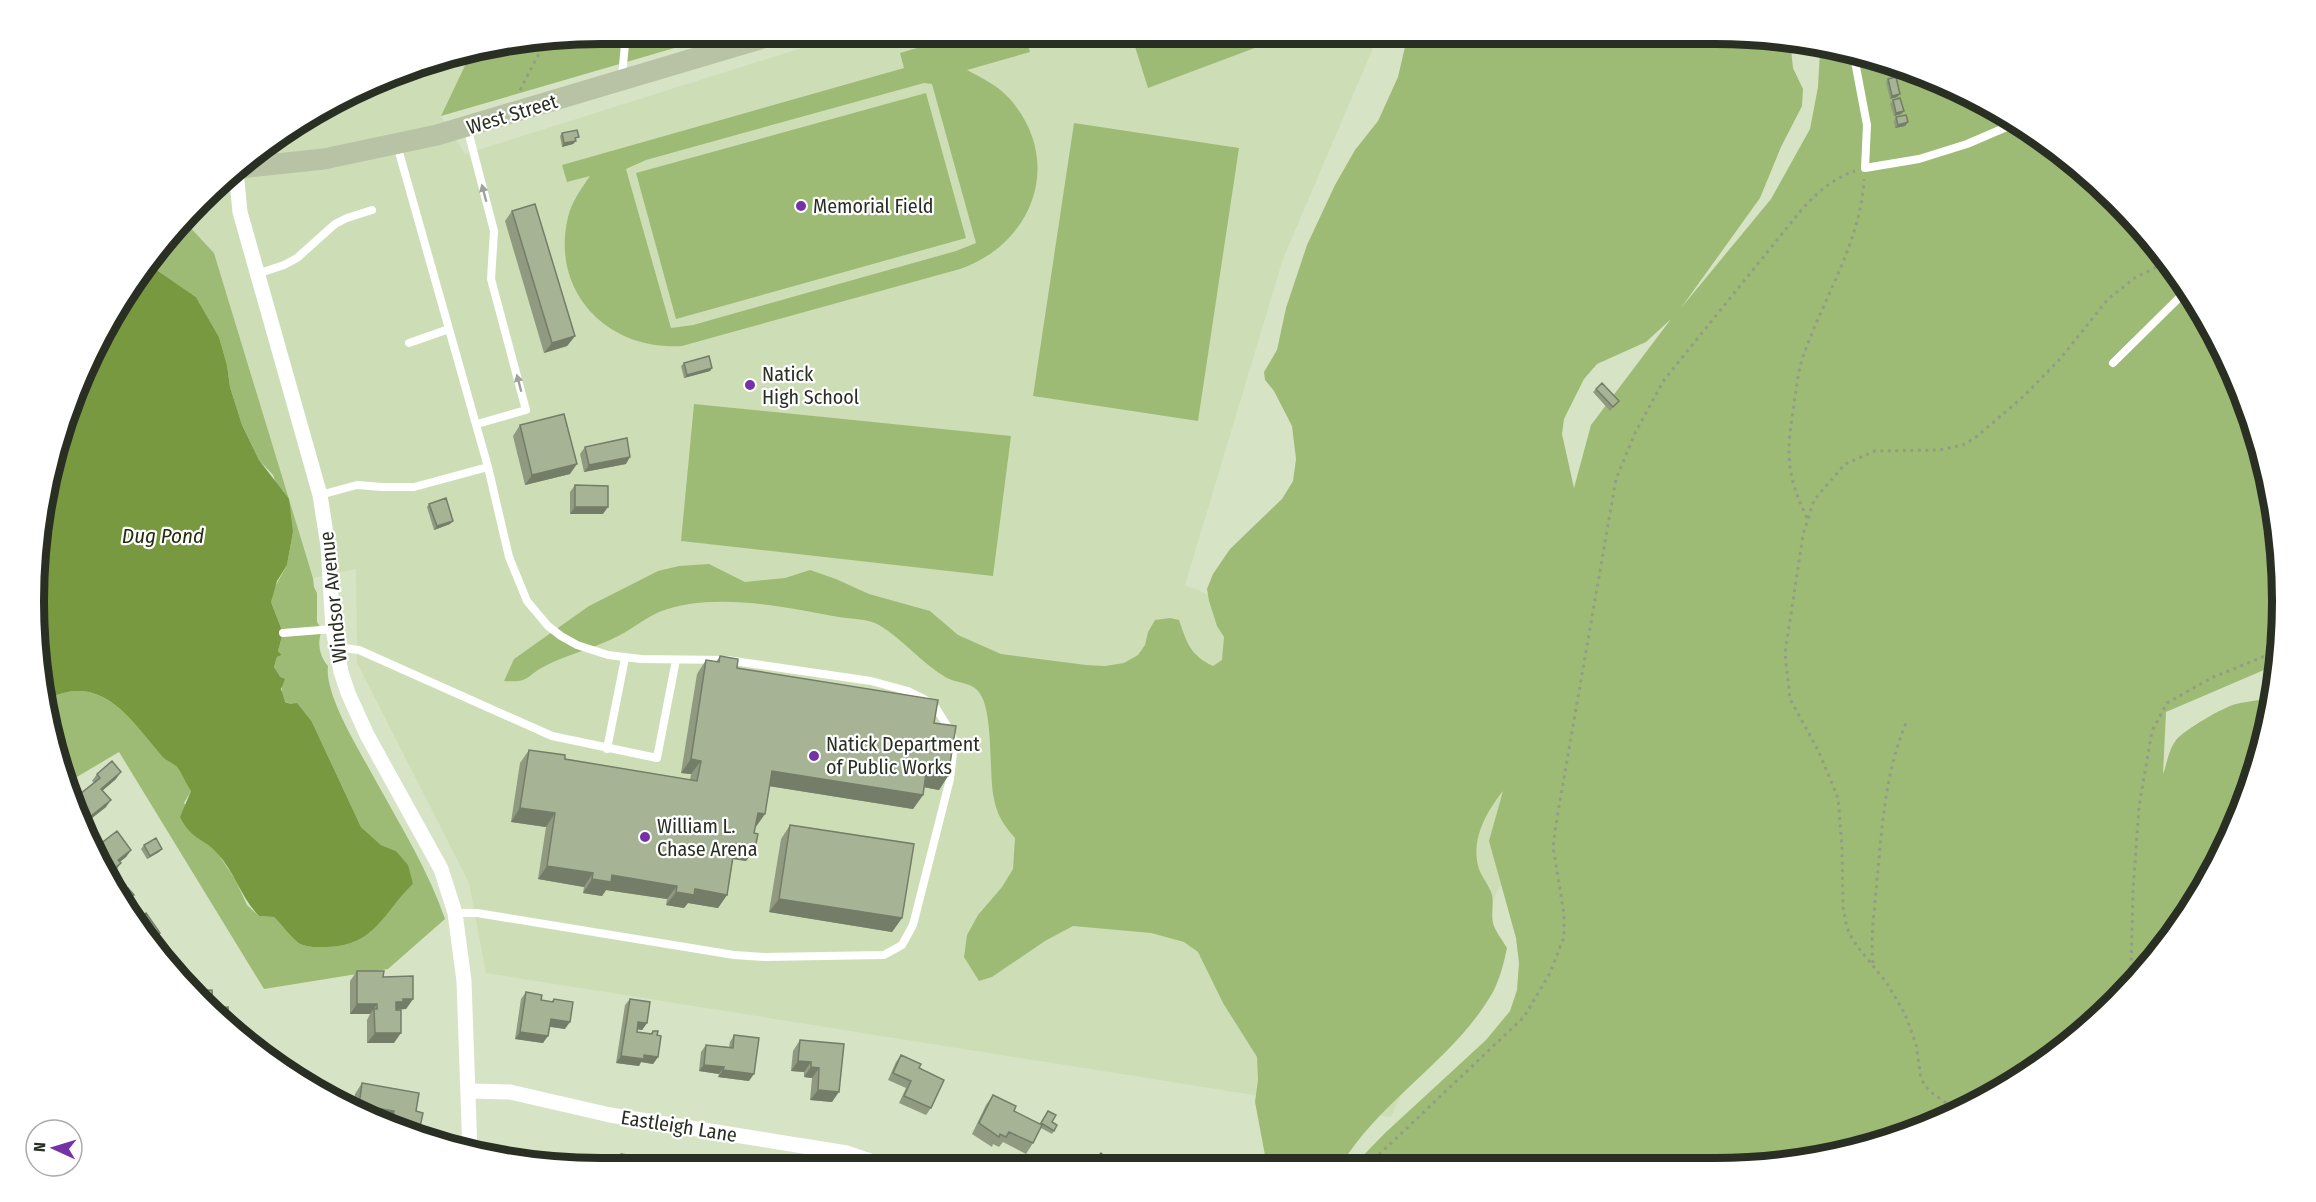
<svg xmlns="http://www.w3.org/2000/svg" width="2316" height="1202" font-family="'Fira Sans Condensed',sans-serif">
	<rect width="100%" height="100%" fill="#d6e4c5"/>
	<path fill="#cddeb7" d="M843,33L1379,34L1283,259L1185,585L1569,740L1391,1117L486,973L469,883L357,663L356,569L313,578L214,253L187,224L255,151L418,63L470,55L441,116L465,154L827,40Z"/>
	<path fill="#9ebb75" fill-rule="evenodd" d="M601,33H726L441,116L470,55Z
		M967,33L1049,35L1027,41L1030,52L967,70C982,78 997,85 1009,98C1064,159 1035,243 960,269L682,346C608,351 550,292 568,217C572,201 581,189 590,176L567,182L562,165L904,68L900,53ZM924,83L932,84L976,243L956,251L693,325L671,328L626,169L646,160Z
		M1131,34H1292L1148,88Z
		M1408,34H1752L1793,41L1791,49L1793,68L1803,89L1802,106L1781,147L1760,198L1681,308L1771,199L1810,129L1818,87L1820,51L1831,47L1862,52L1967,92L2061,151L2142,227L2207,317L2253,419L2278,527L2282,638L2278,664L2166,712L2163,774C2167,764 2168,751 2176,740C2183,731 2223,707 2236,704C2248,701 2260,701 2272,696L2264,748L2224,853L2142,976L2031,1073L1932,1126L1789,1164L1354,1165L1385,1133L1486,1040L1510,1011L1517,990L1519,963L1516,938L1489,841L1503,791C1486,812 1470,841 1479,869C1482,878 1490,886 1492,895C1494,904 1491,914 1493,923C1495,931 1503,941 1507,948C1504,963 1500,978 1493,992C1454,1060 1382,1098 1341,1165L1267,1166L1255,1102L1258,1080L1257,1057L1223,1003L1198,952L1184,942L1151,933L1073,926L1045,941L992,977L979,981L964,957L967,935L978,915L1002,887L1013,869L1015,838C1004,826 997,815 994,799C988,774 995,704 976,689C968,682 956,683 947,678C922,664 903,639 879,625C869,619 851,619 839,617C785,607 712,591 659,612C643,619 629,632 612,639C592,649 563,656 545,666C525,676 531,683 504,681L514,659L589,606L658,571L679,566L709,564L745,582L785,578L810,570L836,579L869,594L930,611L958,635L1001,654L1086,665L1105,666L1124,663L1138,655L1145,645L1148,632L1155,620L1170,618L1179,620C1187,643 1190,655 1213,666L1222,660L1224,637L1217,626L1209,601L1207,589L1213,574L1230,549L1282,499L1293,481L1296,459L1292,426L1274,391L1265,380L1264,372L1277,350L1286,308L1307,245L1335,185L1355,150L1378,121L1398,77ZM1671,319L1591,425L1574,488L1562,434L1564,419L1584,379L1597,364L1646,342Z
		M926,93L966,238L676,319L636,173Z
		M1074,123L1239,148L1198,421L1033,396Z
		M187,224L214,253L313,578L314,587L317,593V622L322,630C317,642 319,656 328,666C324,696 363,756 377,783C402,828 429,872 445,919L388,969L264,989L119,752L70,781L45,700C94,675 121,706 150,742C155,748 160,754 166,759C169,762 174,764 177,767C183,773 186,784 191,791L184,803L235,879L247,905L259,916L274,917C281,924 293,940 300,944C308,948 319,947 327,947C374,946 384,912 413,884L396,851L381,845L361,827L312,722L291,704L284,701L282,695V684L274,667L277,657L282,655L278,651L283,633L271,602L272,592L287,565L293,532L273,475L259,460L242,425L230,387L227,365L219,337L196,297L148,264Z
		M694,404L1011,436L993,576L681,541Z"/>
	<path fill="#789940" d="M148,264L196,297L219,337L227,365L230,387L242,425L259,460L289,499L293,532L287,565L277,581L271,602L283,633L278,651L282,655L277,657L274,667L280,677L285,679L281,689L285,702L291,704L297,703L312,722L361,827L381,845L396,851L408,865L413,884C383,913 375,946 327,947C319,947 308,948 300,944C293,940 281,924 274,917L259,916C241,898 235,872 217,853C203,837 192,841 180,817L191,791C186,784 182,773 177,767C174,764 169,762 165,759C160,754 154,747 150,742C121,706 94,675 45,700L38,675L34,564L52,454L129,286Z"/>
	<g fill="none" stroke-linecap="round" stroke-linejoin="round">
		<path stroke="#939d86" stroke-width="3" stroke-dasharray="3 4.5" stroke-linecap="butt" d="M520,90L545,42
			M1807,518C1787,476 1786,456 1793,411C1796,393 1797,374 1803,357C1823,298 1861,242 1864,179
			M1873,963C1870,936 1875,908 1877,880C1882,827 1885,773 1906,723
			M2133,983L2131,968L2133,890L2139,807L2152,731L2167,703L2211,678L2280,650
			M1958,1112L1931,1092L1925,1086L1921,1078L1916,1044L1905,1014L1886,982L1857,946L1849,933L1846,923L1843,907L1842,847L1838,798L1818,750L1790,699L1785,653L1803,535L1814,500L1845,464L1875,451L1939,450L1963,445L1976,437L2024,396L2060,359L2108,299L2136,277L2167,262
			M1368,1165L1524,1017L1550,973L1564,937V914L1553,847L1557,818L1616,479L1635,433L1664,380L1794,219C1810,199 1830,179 1855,171"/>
		<path stroke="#fff" stroke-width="8" d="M1853,51L1867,125L1865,168L1919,159L1967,144L2016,123
			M622,76L626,33
			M467,127L494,231L491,279L526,410L477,424
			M397,145L488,467L509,557L527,601L548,626L561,636L577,645L608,655L641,659L727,660L871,681L908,691L924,699L936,708L951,732L954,744L952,762L950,779L913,925L902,945L884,955L765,957L734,955L477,913H455
			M257,274L284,265L297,258L335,224L347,218L372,210
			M409,343L449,329
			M2113,363L2187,290
			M320,495L357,485L382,487H414L488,467
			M283,633L333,629
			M336,647L359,650L552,736L657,758L676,660
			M607,749L625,658"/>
		<path stroke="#fff" stroke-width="15" d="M236,171L240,212L320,495L328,546L333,629L341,672L348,693L367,735L441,869L455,913L464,981L470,1152
			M469,1091L510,1092L610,1115L847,1153L888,1167"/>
		<path stroke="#b8c3a6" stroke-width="21" d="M239,168L324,159L437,135L780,33"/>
	</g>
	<path fill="#8f9a80" d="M1888,79L1897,97L1890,99L1886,82Z
		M1893,100L1904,111L1901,114L1894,116L1890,104Z
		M1896,117L1905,126L1895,128L1894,121Z
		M562,133L576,140L573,144L562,147L560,136Z
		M512,211L575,336L567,346L544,353L505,221Z
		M684,363L712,368L710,371L684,378L681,366Z
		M1596,389L1619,401L1610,411L1593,392Z
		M520,425L570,474L525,485L513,436Z
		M585,447L626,464L584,472L580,454Z
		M575,485L603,514H570V492Z
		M429,504L450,524L434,530L427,507Z
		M720,656L737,668L934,723L948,776L939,790L924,787L923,795L913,809L769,786L755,828L754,833L755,848L746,861L733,859L727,895L718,908L688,903L684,908L666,905L667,899L606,890L602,896L583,893L584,887L538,879L546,827L511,822L520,763L529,750L565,759L690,780L691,774L681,773L697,674L706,660L716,662Z
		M97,774L116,779L102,791L106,807L83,825L75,798L94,783L92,781Z
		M790,825L902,918L892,932L769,912L781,839Z
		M144,845L159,852L147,859L141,849Z
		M95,848L131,850L126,857L120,862L121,863L117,869V870L110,879L92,852Z
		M357,971L383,977L413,999L406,1009L398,1010L394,1043H367V1020L370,1014H350V981Z
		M526,992L541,1000L551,1002L554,999L565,1029L550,1027L543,1043L515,1039L521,999Z
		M630,999L647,1023L642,1030L637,1029V1032L650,1034L653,1031L657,1035L658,1057L653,1064L641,1062L639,1066L616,1063L625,1005Z
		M734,1035L749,1081L718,1077L719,1074L699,1071L701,1052L706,1045L729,1047L730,1042Z
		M800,1040L844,1044L832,1102L810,1100L812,1078L804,1077V1072L791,1071L793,1051Z
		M901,1055L919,1068L931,1108L926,1115L899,1103L906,1088L888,1080L896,1062Z
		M362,1083L416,1111L415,1135L386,1124L387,1121L371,1119L352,1111L355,1094Z
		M993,1095L1014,1111L1040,1124L1048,1111L1054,1131L1052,1134L1041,1128L1033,1143L1026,1154L1003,1142L999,1147L993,1144L992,1147L972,1134L986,1105Z
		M621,1154L640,1163L650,1165L653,1161L659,1166L672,1167L613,1168V1165Z"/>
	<path fill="#747d68" d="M1900,94L1897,97L1890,99L1892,96Z
		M1904,111L1901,114L1894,116L1896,113Z
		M1908,122L1905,126L1895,128L1898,125Z
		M576,141L573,144L562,147L564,143Z
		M575,336L567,346L544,353L552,343Z
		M712,368L710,371L684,378L687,375Z
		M630,457L626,464L584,472L589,465Z
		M577,464L570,474L525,485L532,475Z
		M575,507H608L603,514H570Z
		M453,521L450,524L434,530L437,526Z
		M691,759L701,761L691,774L681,773Z
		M772,771L923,795L913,809L762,785Z
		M121,772L116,779L96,796L101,789Z
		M926,773L948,776L939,790L917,786Z
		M111,800L106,807L83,825L86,820Z
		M520,808L555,813L546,827L511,822Z
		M758,813L765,814L755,828Z
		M735,844L755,848L746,861L726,858Z
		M162,849L159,852L147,859L150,856Z
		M131,850L126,857L113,867L118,860Z
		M547,866L593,873L584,887L538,879Z
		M117,870L112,877L110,879L109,876Z
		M612,875L677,886L667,899L606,890L602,896L583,893L592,879Z
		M695,889L727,895L718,908L688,903L684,908L666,905L676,892Z
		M779,899L902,918L892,932L769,912Z
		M403,999H413L406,1009H398L396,1012V1002Z
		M357,1004H377L370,1014H350Z
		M551,1019L570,1022L565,1029L546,1026Z
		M638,1022L647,1023L642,1030L634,1029Z
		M520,1032L548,1036L543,1043L515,1039Z
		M375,1033H401L394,1043H367Z
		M644,1055L658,1057L653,1064L641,1062L639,1066L616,1063L621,1056Z
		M798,1061L811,1062L804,1072L791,1071Z
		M704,1065L724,1067L719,1074L699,1071Z
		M811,1067L819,1068L812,1078L804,1077Z
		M723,1070L754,1074L749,1081L718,1077Z
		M818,1090L839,1092L832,1102L810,1100Z
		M359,1105L394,1111L387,1121L371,1119L354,1112Z
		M392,1122L420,1127L415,1135L390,1125Z"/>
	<path fill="#a6b395" stroke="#747d68" stroke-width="1.5" d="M1896,77L1900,94L1892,96L1888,79Z
		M1900,98L1904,111L1896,113L1893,100Z
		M1906,115L1908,122L1898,125L1896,117Z
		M577,130L579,137L575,138L576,141L564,143L562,133Z
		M535,204L575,336L552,343L512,211Z
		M709,356L712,368L687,375L684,363Z
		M1602,383L1619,401L1613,407L1596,389Z
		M564,414L577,464L532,475L520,425Z
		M627,438L630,457L589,465L585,447Z
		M575,485L608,486V507H575Z
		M446,498L453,521L437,526L429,504Z
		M720,656L738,659L737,668L938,700L934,723L956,726L948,776L926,773L923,795L772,771L765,814L758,813L754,833L758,834L755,848L735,844L727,895L695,889L694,895L676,892L677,886L612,875L611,882L592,879L593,873L547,866L555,813L520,808L529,750L565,755V759L697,781L701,761L691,759L706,660L719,662Z
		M112,761L121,772L101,789L111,800L86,820L79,811L75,798L100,778L97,774Z
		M790,825L914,844L902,918L779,899Z
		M117,831L131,850L118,860L121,863L115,868L117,870L109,876L95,857L99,854L95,848Z
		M156,838L162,849L150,856L144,845Z
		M128,888L134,895L127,901L121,893Z
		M146,913L160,933L153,938L139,918Z
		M357,971H384L383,977L413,976V999H403V1002H396V1010H401V1033H375L374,1009H377V1004H357Z
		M212,990L213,1008L228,1007L229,1024L199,1002L191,991Z
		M526,992L542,995L541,1000L553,1002L554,999L573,1002L570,1022L551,1019L548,1036L520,1032Z
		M630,999L650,1002L647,1023L638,1022L637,1032L652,1034L653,1031H658L657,1035L661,1036L658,1057L644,1055V1059L621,1056Z
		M734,1035L759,1038L754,1074L723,1070L724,1067L704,1065L706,1045L733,1048Z
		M800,1040L844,1044L839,1092L818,1090L819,1068L811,1067V1062L798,1061Z
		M901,1055L921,1064L919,1068L944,1080L931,1108L904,1096L911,1081L893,1073Z
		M362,1083L419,1093L416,1111L423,1113L420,1127L392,1122L394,1111L359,1105Z
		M993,1095L1016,1106L1014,1111L1042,1125L1033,1143L1009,1132L1006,1137L1000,1134L999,1137L979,1123Z
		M1048,1111L1056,1115L1052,1122L1057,1125L1054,1131L1041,1123Z
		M1101,1153L1114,1165L1117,1162L1122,1166H1089Z
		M621,1154L642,1157L640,1163L652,1165L653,1161H659V1166L672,1167L619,1168Z"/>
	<defs><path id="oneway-solid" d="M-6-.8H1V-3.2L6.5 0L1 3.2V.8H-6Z" transform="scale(1.5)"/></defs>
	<g fill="#9fa19c">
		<use href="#oneway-solid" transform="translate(484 193) rotate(-105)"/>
		<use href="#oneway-solid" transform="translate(519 383) rotate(-105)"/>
	</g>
	<g fill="#7532a7" stroke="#fff" stroke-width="2">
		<circle cx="801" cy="206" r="6"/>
		<circle cx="750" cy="385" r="6"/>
		<circle cx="814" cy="756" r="6"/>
		<circle cx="645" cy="837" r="6"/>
	</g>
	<g text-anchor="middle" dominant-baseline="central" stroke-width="4.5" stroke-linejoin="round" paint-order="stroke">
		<g font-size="20" fill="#2a2f23" stroke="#fff">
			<text transform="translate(512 114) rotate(-17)">West Street</text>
			<text transform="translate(333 597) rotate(-96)">Windsor Avenue</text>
			<text transform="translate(679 1126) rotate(9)">Eastleigh Lane</text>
		</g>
		<g font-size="20" fill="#2a2f23" stroke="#fff" text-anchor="start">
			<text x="813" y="206">Memorial Field</text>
			<text x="762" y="374">Natick<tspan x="762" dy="23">High School</tspan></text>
			<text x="826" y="744">Natick Department<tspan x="826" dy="23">of Public Works</tspan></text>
			<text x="657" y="826">William L.<tspan x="657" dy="23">Chase Arena</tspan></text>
		</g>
		<g font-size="21" font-style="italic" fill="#222f0a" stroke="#fff">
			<text x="163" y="536">Dug Pond</text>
		</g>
	</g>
	<path d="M0 0H2316V1202H0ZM601 44H1715A557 557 0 0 1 2272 601V601A557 557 0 0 1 1715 1158H601A557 557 0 0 1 44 601V601A557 557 0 0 1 601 44Z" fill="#fff" fill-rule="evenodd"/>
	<path fill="none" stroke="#2a2f23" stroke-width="8" d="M601 44H1715A557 557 0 0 1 2272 601V601A557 557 0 0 1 1715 1158H601A557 557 0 0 1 44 601V601A557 557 0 0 1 601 44Z"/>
	<g transform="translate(54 1148) rotate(274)"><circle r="28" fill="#ffffff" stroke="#aaaca7" stroke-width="1.5"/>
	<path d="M0-4.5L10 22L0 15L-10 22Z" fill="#7532a7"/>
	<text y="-9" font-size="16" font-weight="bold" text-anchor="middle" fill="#2a2f23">N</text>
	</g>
</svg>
